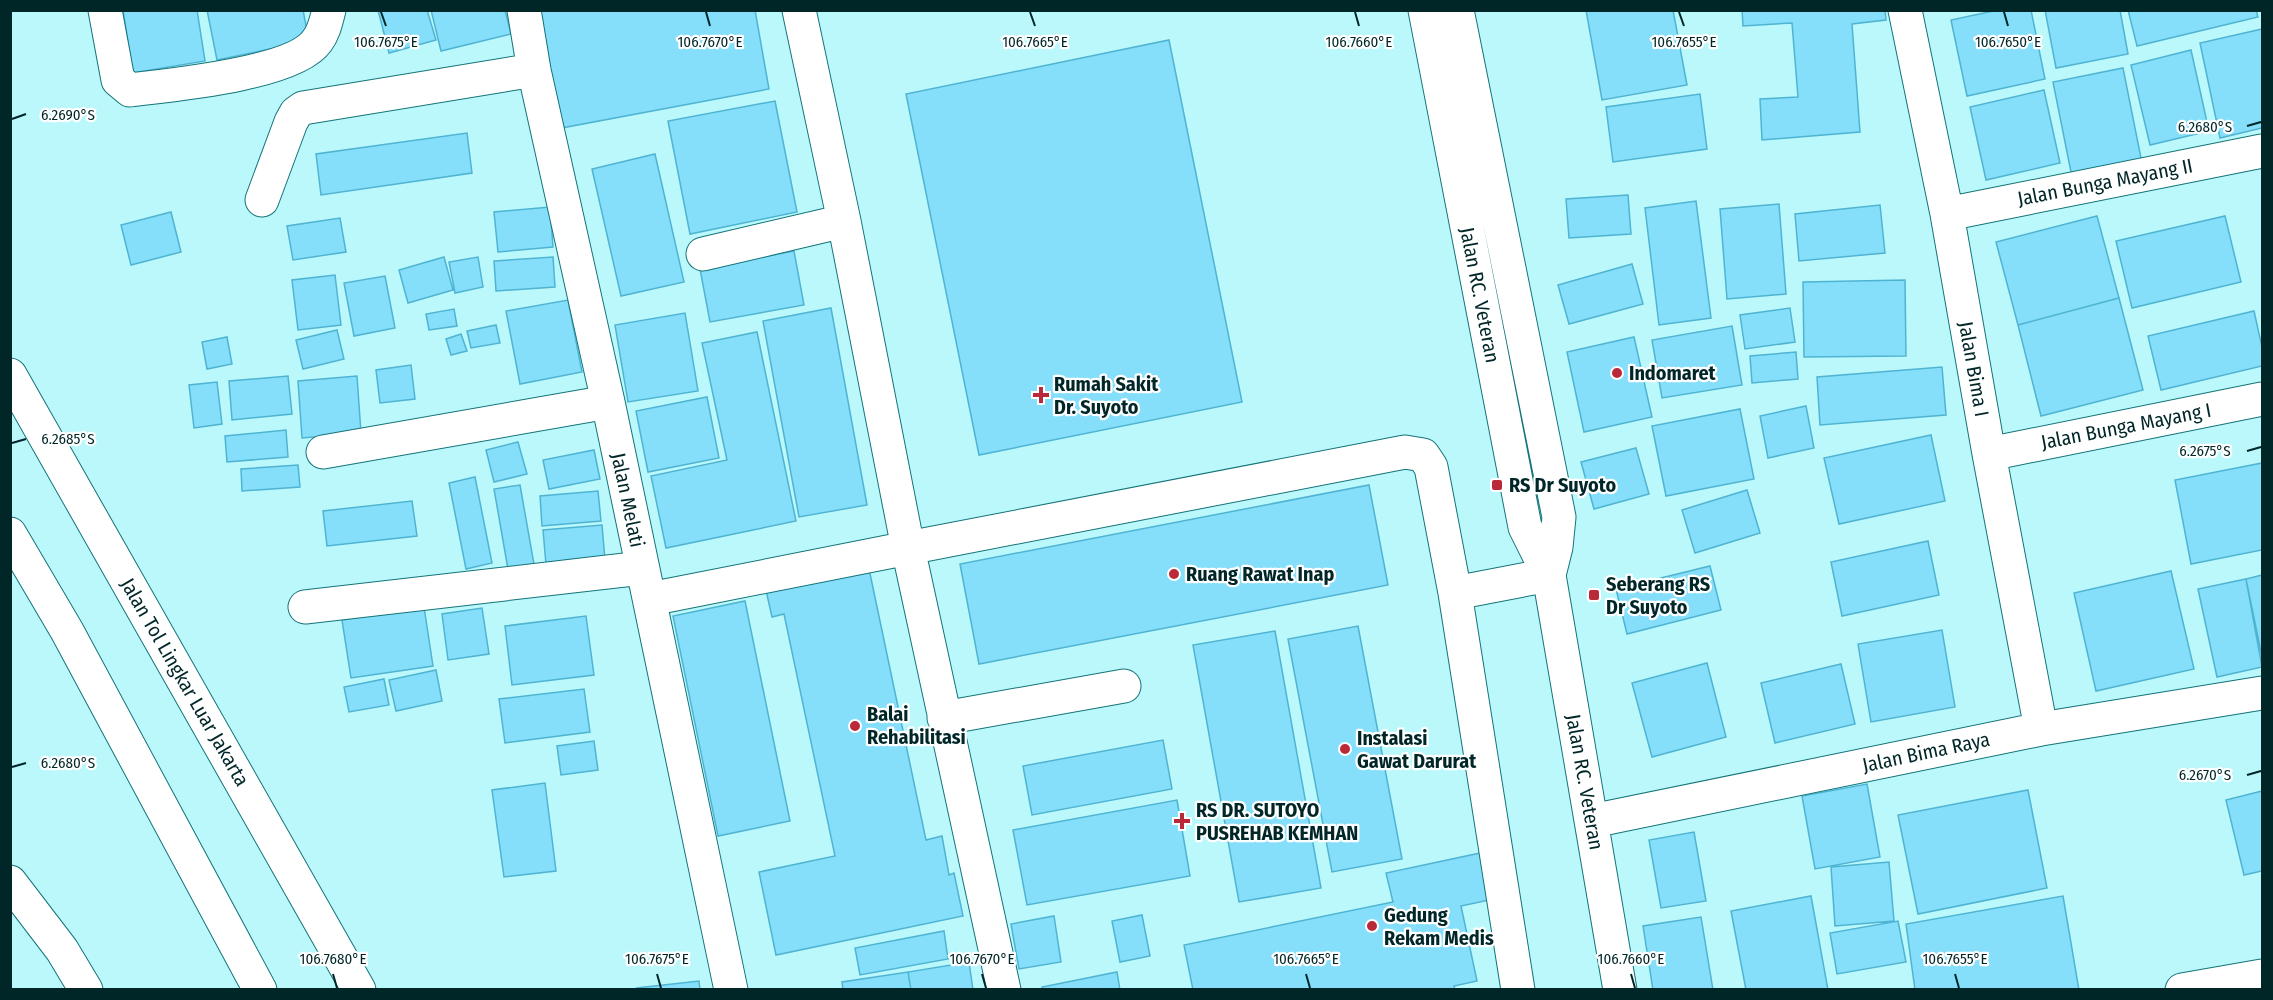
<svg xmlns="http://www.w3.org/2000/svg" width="2273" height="1000" font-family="'Fira Sans Condensed',sans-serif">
	<rect width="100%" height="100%" fill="#bbf8fc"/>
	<path fill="#85defa" stroke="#4fb4d2" stroke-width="1.5" d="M123,10H197L205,61L133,73Z
		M207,10H303L309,41L217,60Z
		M378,10H427L436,40L389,53Z
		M431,10H505L511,34L441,51Z
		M534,10H755L769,89L556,129Z
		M1586,10H1673L1687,85L1602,100Z
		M1742,10H1885L1886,20L1852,24L1860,132L1762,140L1760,99L1798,97L1792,23L1743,26Z
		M1998,10H2031L2045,79L1967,96L1951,20Z
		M2045,10H2120L2128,54L2056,68Z
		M2128,10H2256L2258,17L2137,46Z
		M2262,29V128L2220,138L2200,43Z
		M1169,40L1242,402L979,455L906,94Z
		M2191,50L2209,131L2150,145L2131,65Z
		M2123,68L2142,163L2072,177L2053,82Z
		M2044,90L2060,163L1986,180L1970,107Z
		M1700,94L1707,149L1613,162L1606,107Z
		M775,101L797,212L690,234L668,121Z
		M467,133L472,173L321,195L316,154Z
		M655,154L684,282L621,296L592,169Z
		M1628,195L1631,234L1569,238L1566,199Z
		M1696,201L1711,318L1659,325L1645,208Z
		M1779,204L1786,294L1727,299L1720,209Z
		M1880,205L1885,253L1799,261L1795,214Z
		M550,207L553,247L498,252L494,212Z
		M171,212L181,252L131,265L121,225Z
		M2097,216L2119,298L2018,325L1996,242Z
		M2225,216L2241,282L2132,308L2116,241Z
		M340,218L346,252L293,260L287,226Z
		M794,251L804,305L710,322L700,269Z
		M444,257L453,290L408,303L399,270Z
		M478,257L483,287L455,293L449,262Z
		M553,257L555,287L496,291L494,261Z
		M1632,264L1643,304L1569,324L1558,285Z
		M335,275L341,325L298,330L292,280Z
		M385,276L395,328L354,336L344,283Z
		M1905,280L1906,356L1804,357L1803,282Z
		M2119,298L2143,390L2041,416L2018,325Z
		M568,300L582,372L520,384L506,311Z
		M831,308L867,505L799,517L763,321Z
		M1790,308L1795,342L1745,349L1740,315Z
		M454,309L457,326L429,330L426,314Z
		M2254,311L2262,347V366L2161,390L2148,336Z
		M685,313L698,391L628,402L615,325Z
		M496,325L500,343L471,348L467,331Z
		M1732,326L1742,385L1662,398L1652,340Z
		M337,330L344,359L303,369L296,340Z
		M757,332L796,521L666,548L651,476L727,460L702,343Z
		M461,334L467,351L451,355L446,339Z
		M227,337L232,364L207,369L202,342Z
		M1634,337L1652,417L1584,432L1567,352Z
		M1796,352L1798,379L1752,383L1750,356Z
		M411,365L415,399L380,403L376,370Z
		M1942,367L1946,415L1820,425L1817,377Z
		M288,376L292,414L232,420L229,381Z
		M357,376L361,433L302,438L298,381Z
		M217,382L222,424L194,428L189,385Z
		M707,397L719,458L648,472L636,411Z
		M1806,406L1814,448L1768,458L1760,416Z
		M1740,409L1754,479L1666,496L1652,426Z
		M286,430L288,457L227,462L225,436Z
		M1931,435L1945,501L1839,524L1824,458Z
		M518,442L527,474L494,482L486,450Z
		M1636,448L1649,494L1594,509L1581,462Z
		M594,450L600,479L549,489L543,460Z
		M2262,463V550L2191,564L2175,480Z
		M298,465L300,487L242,491L241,469Z
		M475,477L492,563L466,569L449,483Z
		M520,485L535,570L509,575L494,489Z
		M1369,485L1388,585L979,664L960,564Z
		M1747,490L1760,533L1695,553L1682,510Z
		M598,491L601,521L542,526L540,496Z
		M412,501L417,536L327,546L323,511Z
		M602,525L606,571L547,576L543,530Z
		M1928,541L1939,595L1842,616L1831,562Z
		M868,564L926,840L942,836L949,875L954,873L963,916L776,955L759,872L835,856L784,614L772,617L765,586Z
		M1710,566L1721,610L1627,634L1616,589Z
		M2171,571L2194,669L2096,691L2074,593Z
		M2262,575V657L2246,579Z
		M2246,579L2262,667L2217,677L2198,589Z
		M745,601L790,821L718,836L673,616Z
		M424,607L433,666L351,678L342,620Z
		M482,608L489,654L448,660L442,614Z
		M586,616L594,675L512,685L505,626Z
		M1358,626L1402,859L1332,872L1288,639Z
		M1942,630L1955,707L1871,722L1858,644Z
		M1275,631L1321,888L1239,902L1193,645Z
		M1707,663L1726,737L1652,757L1632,683Z
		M1841,664L1855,724L1775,743L1761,683Z
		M436,670L442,701L396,711L389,680Z
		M384,679L389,705L349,712L344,687Z
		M584,689L590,732L505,743L499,699Z
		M1163,740L1172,789L1032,815L1023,766Z
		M594,741L598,770L561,775L557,746Z
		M545,783L556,871L504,877L492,790Z
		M1867,784L1880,857L1815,869L1802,796Z
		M2028,790L2047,888L1918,914L1898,815Z
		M2262,791V871L2244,875L2226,800Z
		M1177,800L1190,876L1027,905L1013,830Z
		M1694,832L1706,901L1661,908L1649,840Z
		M1485,852L1494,899L1461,906L1477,981L1454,986L1455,990H1193L1184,945L1393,902L1386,873Z
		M1889,862L1894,921L1835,926L1831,867Z
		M1811,896L1828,990H1746L1731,911Z
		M2063,896L2079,990H1915L1906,924Z
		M1142,915L1150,956L1120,962L1112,921Z
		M1054,916L1061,962L1019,969L1011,924Z
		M1701,917L1713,990H1653L1643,926Z
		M1898,921L1906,962L1837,974L1830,933Z
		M944,931L948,959L860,975L855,948Z
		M969,962L973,990H911L908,972Z
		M908,972L911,990H843L842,982Z
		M1117,972L1120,990H1043L1042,987Z
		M699,981L700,990L636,988Z"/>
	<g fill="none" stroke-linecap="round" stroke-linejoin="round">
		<g stroke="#137479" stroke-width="35">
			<path id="minor" d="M105,10L118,80L130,90C171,85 294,74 317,41C324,32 326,21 329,10
				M524,10L534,70L608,402L731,990
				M1905,10L1947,214L1989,454L2041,729
				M262,200L291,122L296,113L303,108L534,70
				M1947,214L2262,151
				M703,254L844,221
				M323,452L608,402
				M1989,454L2262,399
				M1455,593L1549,575
				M650,599L908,548L844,221L799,10
				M305,607L642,568
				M944,718L1124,686
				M1592,821L2041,729L2262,693
				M10,882L62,950L86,990
				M1004,990L908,548L1405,452L1423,455L1431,467L1455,593L1518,990
				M2182,990L2262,976"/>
		</g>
		<g stroke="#137479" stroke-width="35">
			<path id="major" d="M1425,10L1525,527L1549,575L1620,990
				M1457,10L1559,517L1556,547L1549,575"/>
		</g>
		<g stroke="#137479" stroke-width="35">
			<path id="highway" d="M10,375L359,990
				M10,534L67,631L260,990"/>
		</g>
		<use href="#minor" stroke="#fff" stroke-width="33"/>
		<use href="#major" stroke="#fff" stroke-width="33"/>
		<use href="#highway" stroke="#fff" stroke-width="33"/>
	</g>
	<path fill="none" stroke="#012628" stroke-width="2" d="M381,12L386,26M706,12L710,26M1030,12L1035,26M1355,12L1359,26M1679,12L1684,26M2004,12L2008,26M12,119L26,114M2247,126L2261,122M12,443L26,439M2247,451L2261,447M12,767L26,763M2247,775L2261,771M333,974L337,988M657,974L661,988M982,974L986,988M1306,974L1310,988M1631,974L1635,988M1955,974L1959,988"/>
	<g fill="#ba2939" stroke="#fff" stroke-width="2">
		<circle cx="1617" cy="373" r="6"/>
		<path d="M1038 386h6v6h6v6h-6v6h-6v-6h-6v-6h6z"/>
		<rect x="1491" y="479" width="12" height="12" rx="3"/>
		<circle cx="1174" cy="574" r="6"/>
		<rect x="1588" y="589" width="12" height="12" rx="3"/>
		<circle cx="855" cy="726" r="6"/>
		<circle cx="1345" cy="749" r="6"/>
		<path d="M1179 812h6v6h6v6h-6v6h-6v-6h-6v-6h6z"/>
		<circle cx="1372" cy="926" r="6"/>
	</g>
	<g text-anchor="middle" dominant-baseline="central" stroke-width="4.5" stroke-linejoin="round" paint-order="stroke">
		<g font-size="20" fill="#012628" stroke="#fff">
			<text transform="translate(2105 182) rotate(-11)">Jalan Bunga Mayang II</text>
			<text transform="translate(1480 295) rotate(79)">Jalan RC. Veteran</text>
			<text transform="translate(1974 369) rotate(80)">Jalan Bima I</text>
			<text transform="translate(2126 426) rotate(-11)">Jalan Bunga Mayang I</text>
			<text transform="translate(628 500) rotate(78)">Jalan Melati</text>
			<text transform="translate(185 682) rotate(60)">Jalan Tol Lingkar Luar Jakarta</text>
			<text transform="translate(1926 752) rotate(-12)">Jalan Bima Raya</text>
			<text transform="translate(1585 782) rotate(80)">Jalan RC. Veteran</text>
		</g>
		<g font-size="20" font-weight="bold" fill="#012628" stroke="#fff" text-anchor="start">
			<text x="1629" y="373">Indomaret</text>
			<text x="1054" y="384">Rumah Sakit<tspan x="1054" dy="23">Dr. Suyoto</tspan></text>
			<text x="1509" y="485">RS Dr Suyoto</text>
			<text x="1186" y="574">Ruang Rawat Inap</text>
			<text x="1606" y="584">Seberang RS<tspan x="1606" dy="23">Dr Suyoto</tspan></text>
			<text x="867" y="714">Balai<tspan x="867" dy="23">Rehabilitasi</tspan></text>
			<text x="1357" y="738">Instalasi<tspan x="1357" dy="23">Gawat Darurat</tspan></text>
			<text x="1196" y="810">RS DR. SUTOYO<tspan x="1196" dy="23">PUSREHAB KEMHAN</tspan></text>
			<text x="1384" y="915">Gedung<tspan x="1384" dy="23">Rekam Medis</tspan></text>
		</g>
	</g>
	<g font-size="15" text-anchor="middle" fill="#012628" stroke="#fff" stroke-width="4.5" stroke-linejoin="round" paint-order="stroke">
		<text x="386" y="47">106.7675°E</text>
		<text x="710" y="47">106.7670°E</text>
		<text x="1035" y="47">106.7665°E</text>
		<text x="1359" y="47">106.7660°E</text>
		<text x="1684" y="47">106.7655°E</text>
		<text x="2008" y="47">106.7650°E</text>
		<text x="68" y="120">6.2690°S</text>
		<text x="2205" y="132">6.2680°S</text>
		<text x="68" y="444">6.2685°S</text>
		<text x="2205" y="456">6.2675°S</text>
		<text x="68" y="768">6.2680°S</text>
		<text x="2205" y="780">6.2670°S</text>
		<text x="333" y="964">106.7680°E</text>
		<text x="657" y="964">106.7675°E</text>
		<text x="982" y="964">106.7670°E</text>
		<text x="1306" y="964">106.7665°E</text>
		<text x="1631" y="964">106.7660°E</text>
		<text x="1955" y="964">106.7655°E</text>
	</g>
	<rect width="2273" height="1000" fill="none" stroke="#012628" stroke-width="24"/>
</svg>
